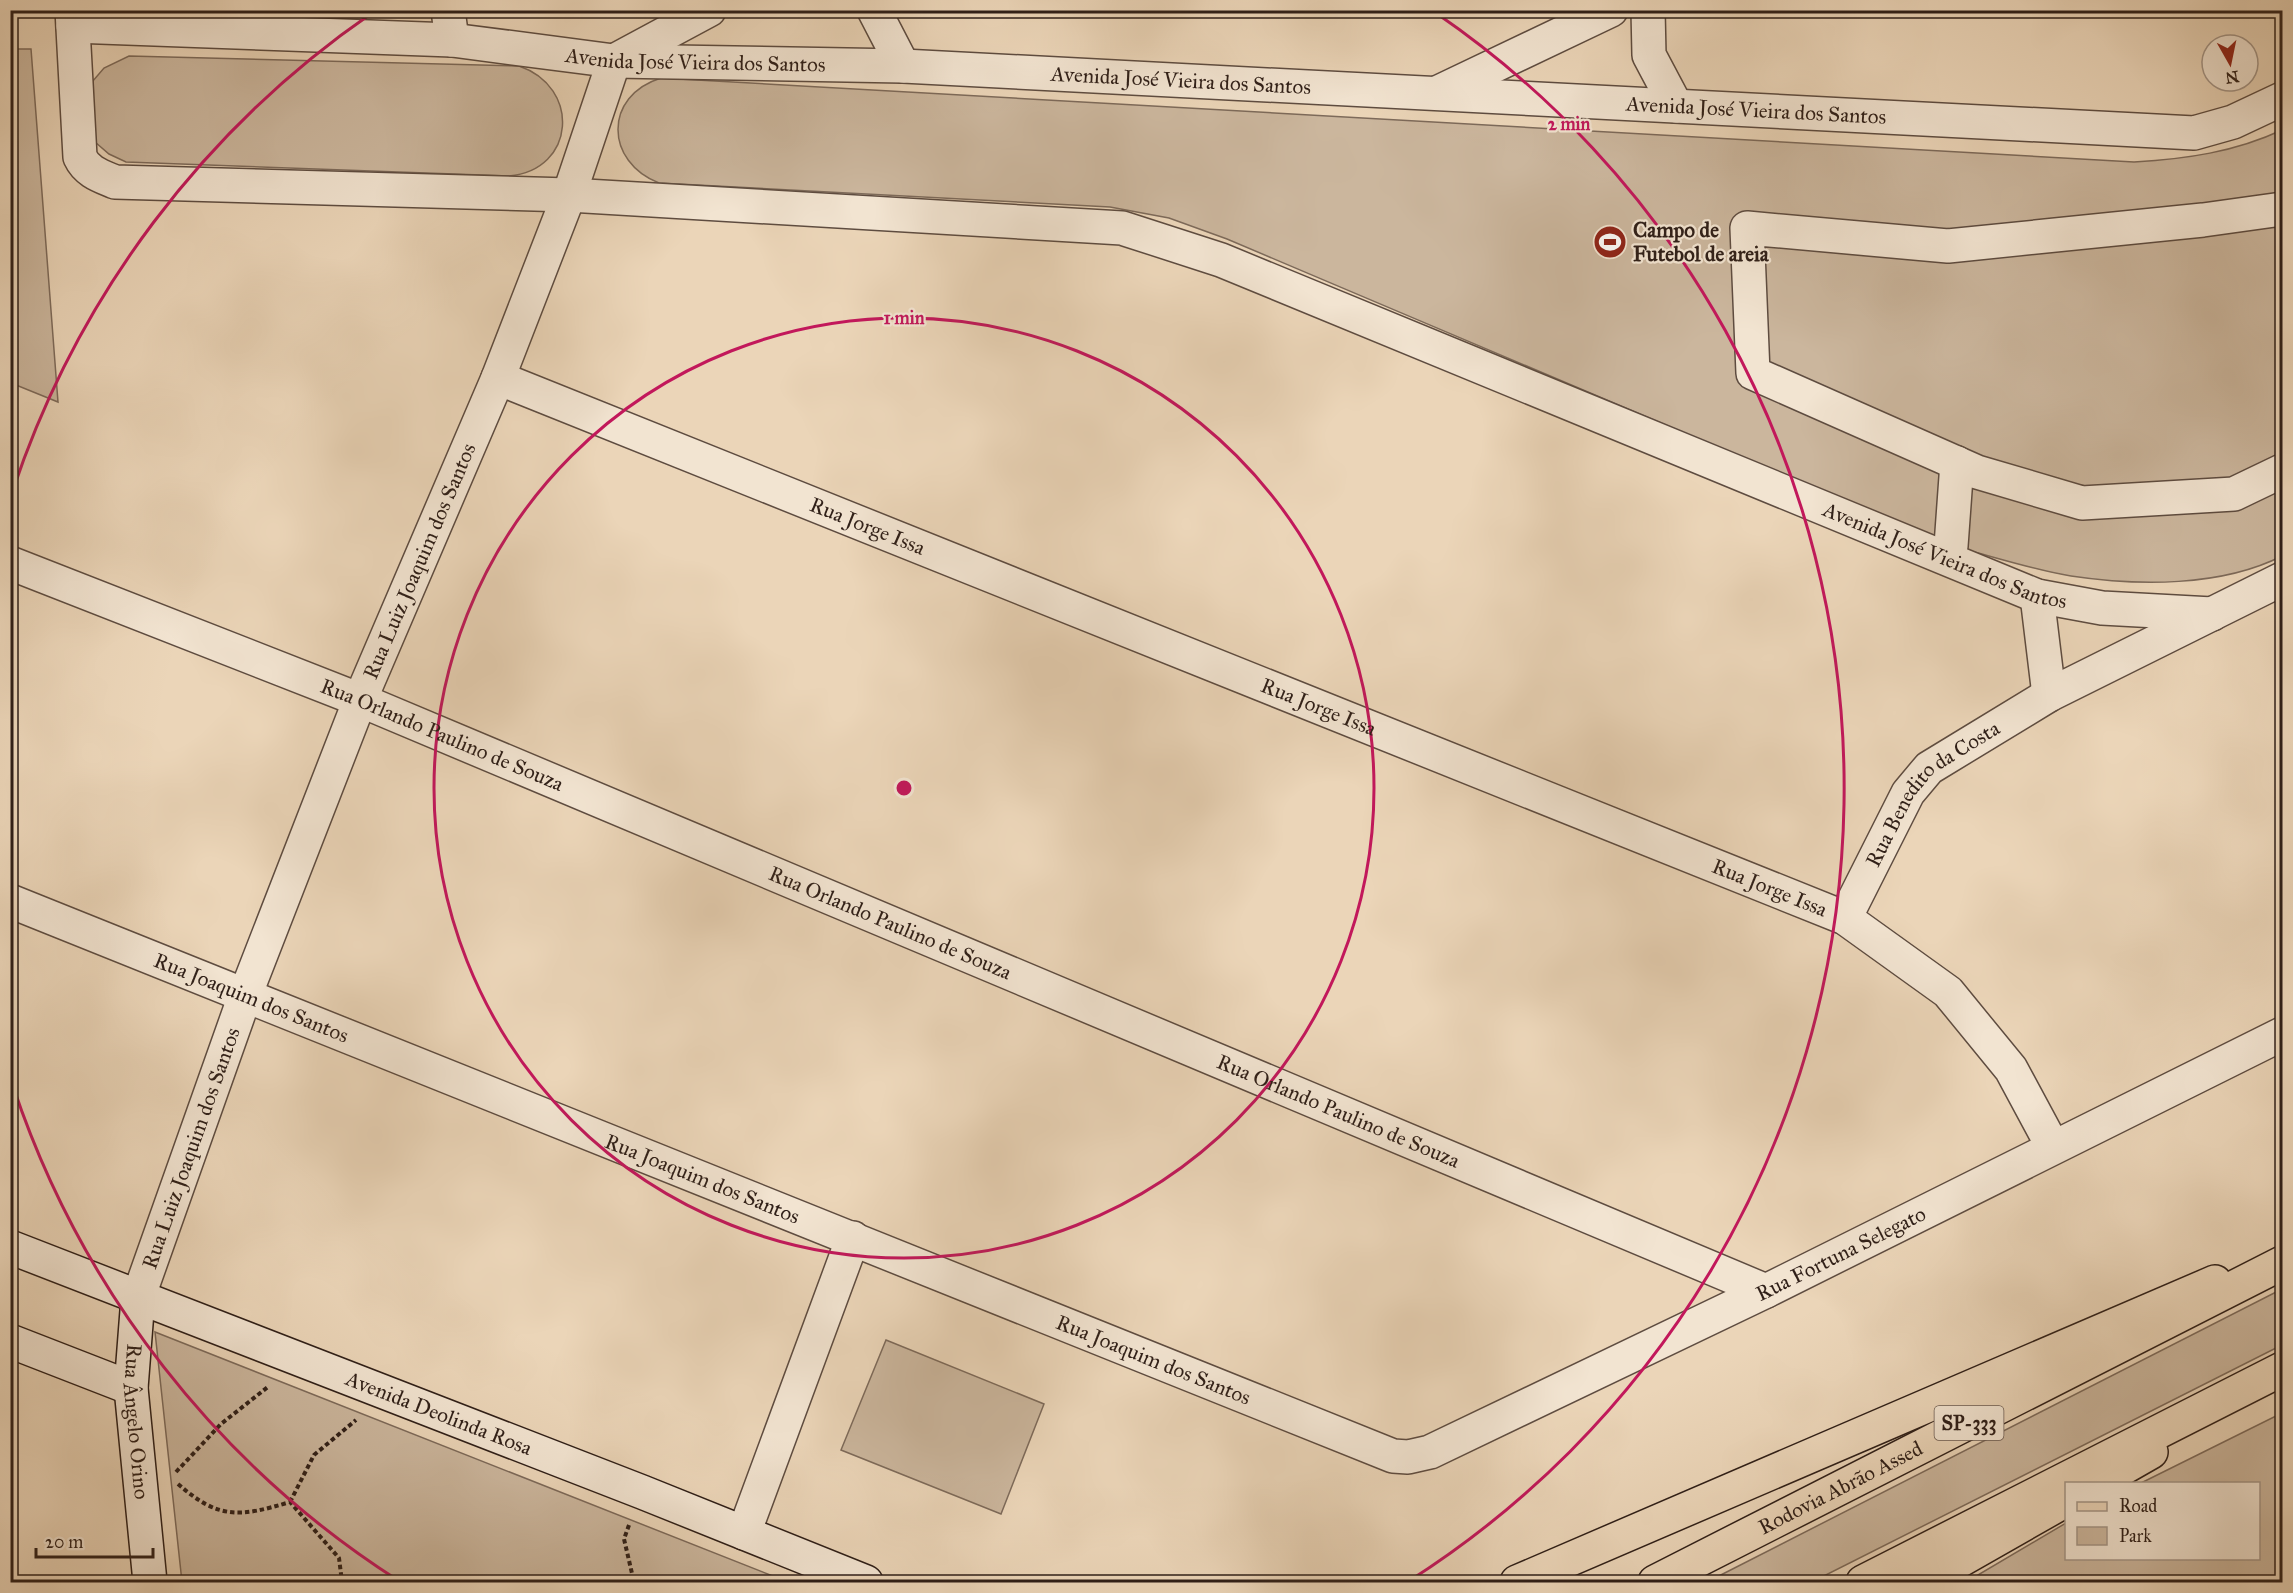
<svg xmlns="http://www.w3.org/2000/svg" width="2293" height="1593" font-family="'IM FELL Great Primer',serif">
	<rect width="100%" height="100%" fill="#ebd5b8"/>
	<filter id="stains"><feTurbulence type="fractalNoise" baseFrequency=".00333" numOctaves="4"/><feColorMatrix values="0 0 0 0 .2 0 0 0 0 .09 0 0 0 0 .02 0 0 0 .5 -.17"/></filter>
	<radialGradient id="worn" r=".72"><stop offset=".6" stop-color="#630" stop-opacity="0"/><stop offset="1" stop-color="#630" stop-opacity=".3"/></radialGradient>
	<path fill="#cbb69d" stroke="#7d6a5a" stroke-width="1.5" d="M11,49H31L58,402L11,383Z
		M129,56L519,66C581,87 576,170 509,176L126,162L109,154L95,142L92,82L104,68Z
		M661,78L2134,162C2186,159 2235,152 2282,130V556C2221,587 2138,586 2071,576C2033,570 1989,555 1951,546L1227,239L1169,218L1110,207L659,183C605,162 603,96 661,78Z
		M2282,1289V1345L1812,1582H1707Z
		M155,1332L788,1582H182Z
		M886,1340L1044,1404L1001,1514L841,1450Z
		M2282,1413V1582H1966L2066,1523V1558H2258V1484L2141,1483Z"/>
	<g fill="none" stroke-linecap="round" stroke-linejoin="round">
		<g stroke="#5e4c40" stroke-width="36">
			<g id="street">
				<path id="s1" d="M72,10L80,157C87,172 101,176 115,182L569,195L1122,228L1221,260L2037,596L2102,608L2212,614"/>
				<path d="M448,10L452,40"/>
				<path d="M874,10L903,66"/>
				<path d="M1648,10L1649,55L1676,106"/>
				<path id="s2" d="M73,26L452,40L614,61L903,66L2194,133L2233,122L2282,99"/>
				<path d="M1439,92L1611,10"/>
				<path d="M2282,209L2203,220L1948,246L1747,228L1753,373L1977,472L2082,503L2234,494L2282,471"/>
				<path id="s3" d="M498,378L1845,918L1948,992L2011,1069L2053,1147"/>
				<path d="M1951,546L1957,463"/>
				<path id="s4" d="M10,563L360,700L1766,1291"/>
				<path d="M2037,596L2049,695"/>
				<path id="s5" d="M10,901L1393,1456L1408,1457L1430,1452L1766,1291L2282,1034"/>
				<path id="s6" d="M1845,918L1908,793L1929,768L2049,695L2282,579"/>
				<path id="s7" d="M138,1298L246,993L360,700L498,378L569,195L614,61L709,10"/>
				<path d="M744,1533L853,1238"/>
			</g>
		</g>
		<g stroke="#2f1f18" stroke-width="36">
			<g id="secondary">
				<path id="s8" d="M10,1247L642,1492L866,1582"/>
				<path id="s9" d="M138,1298L131,1388L150,1582"/>
				<path d="M10,1341L131,1388"/>
			</g>
		</g>
		<g stroke="#2f1f18" stroke-width="36">
			<path id="primary" d="M2095,1484L2151,1452
				M1517,1582L2215,1282
				M1922,1582L2066,1500"/>
		</g>
		<g stroke="#2f1f18" stroke-width="36">
			<g id="highway">
				<path id="s10" d="M1655,1582L2282,1263"/>
				<path d="M1863,1582L2282,1369"/>
			</g>
		</g>
		<path stroke="#2f1f18" stroke-width="4" stroke-dasharray="4.5 3" stroke-linecap="butt" d="M176,1472L221,1424L269,1386
			M178,1484C219,1520 240,1517 290,1502L339,1558L342,1582
			M290,1502L314,1455L356,1420
			M629,1525L624,1539L634,1582"/>
		<use href="#street" stroke="#f2e4d1" stroke-width="33"/>
		<use href="#secondary" stroke="#f2e4d1" stroke-width="33"/>
		<use href="#primary" stroke="#ebd5b8" stroke-width="33"/>
		<use href="#highway" stroke="#ebd5b8" stroke-width="33"/>
	</g>
	<g fill="none" stroke="#c2185b" stroke-width="3">
		<circle cx="904" cy="788" r="470"/>
		<path d="M399 1581A940 940 0 0 1 13 1086M13 490A940 940 0 0 1 372 13M1436 13A940 940 0 0 1 1409 1581"/>
	</g>
	<defs>
		<g id="stadium-disc" transform="scale(1.725)"><circle r="9.5" fill="#8f2418" stroke="#f2e4d1"/><path d="M0-5a6.5 5 0 1 0 0 10a6.5 5 0 1 0 0-10ZM-3.5-1.8h7v3.6h-7Z" fill="#fff"/></g>
	</defs>
	<g fill-rule="evenodd">
		<use href="#stadium-disc" x="1610" y="242"/>
	</g>
	<g text-anchor="middle" dominant-baseline="central" stroke-width="4.5" stroke-linejoin="round" paint-order="stroke">
		<rect fill="#f2e4d1" stroke="#6a5a50" stroke-width="1.5" x="1934.5" y="1406" width="69" height="34" rx="4.5"/>
		<g font-size="20" font-weight="bold" fill="#2f1f18">
			<text x="1969" y="1423">SP-333</text>
		</g>
		<g font-size="21" fill="#2f1f18" stroke="#f2e4d1">
			<text stroke="none"><textPath href="#s2" startOffset="624">Avenida José Vieira dos Santos</textPath></text>
			<text stroke="none"><textPath href="#s2" startOffset="1110">Avenida José Vieira dos Santos</textPath></text>
			<text stroke="none"><textPath href="#s2" startOffset="1686">Avenida José Vieira dos Santos</textPath></text>
			<text stroke="none"><textPath href="#s3" startOffset="398">Rua Jorge Issa</textPath></text>
			<text stroke="none"><textPath href="#s1" startOffset="2086">Avenida José Vieira dos Santos</textPath></text>
			<text stroke="none"><textPath href="#s7" startOffset="789">Rua Luiz Joaquim dos Santos</textPath></text>
			<text stroke="none"><textPath href="#s3" startOffset="884">Rua Jorge Issa</textPath></text>
			<text stroke="none"><textPath href="#s4" startOffset="465">Rua Orlando Paulino de Souza</textPath></text>
			<text stroke="none"><textPath href="#s6" startOffset="156">Rua Benedito da Costa</textPath></text>
			<text stroke="none"><textPath href="#s3" startOffset="1370">Rua Jorge Issa</textPath></text>
			<text stroke="none"><textPath href="#s4" startOffset="951">Rua Orlando Paulino de Souza</textPath></text>
			<text stroke="none"><textPath href="#s5" startOffset="260">Rua Joaquim dos Santos</textPath></text>
			<text stroke="none"><textPath href="#s4" startOffset="1437">Rua Orlando Paulino de Souza</textPath></text>
			<text stroke="none"><textPath href="#s7" startOffset="159">Rua Luiz Joaquim dos Santos</textPath></text>
			<text stroke="none"><textPath href="#s5" startOffset="746">Rua Joaquim dos Santos</textPath></text>
			<text stroke="none"><textPath href="#s5" startOffset="1984">Rua Fortuna Selegato</textPath></text>
			<text stroke="none"><textPath href="#s5" startOffset="1232">Rua Joaquim dos Santos</textPath></text>
			<text stroke="none"><textPath href="#s8" startOffset="460">Avenida Deolinda Rosa</textPath></text>
			<text stroke="none"><textPath href="#s9" startOffset="124">Rua Ângelo Orino</textPath></text>
			<text stroke="none"><textPath href="#s10" startOffset="208">Rodovia Abrão Assed</textPath></text>
		</g>
		<g font-size="21" font-weight="bold" fill="#2f1f18" stroke="#f2e4d1" text-anchor="start">
			<text x="1633" y="230">Campo de<tspan x="1633" dy="24">Futebol de areia</tspan></text>
		</g>
	</g>
	<circle cx="904" cy="788" r="9" fill="#c2185b" stroke="#f2e4d1" stroke-width="3"/>
	<g font-size="18" text-anchor="middle" font-weight="bold" fill="#c2185b" stroke="#f2e4d1" stroke-width="4.5" stroke-linejoin="round" paint-order="stroke">
		<text x="1569" y="130">2 min</text>
		<text x="904" y="324">1 min</text>
	</g>
	<rect width="2293" height="1593" fill="none" stroke="#ebd5b8" stroke-width="36"/>
	<rect x="12" y="12" width="2269" height="1569" fill="none" stroke="#2f1f18" stroke-width="3"/>
	<rect x="18" y="18" width="2257" height="1557" fill="none" stroke="#2f1f18" stroke-width="1.5"/>
	<rect x="2065" y="1482" width="195" height="78" fill="#f2e4d1" stroke="#a49587" stroke-width="1.5"/>
	<rect x="2077" y="1502" width="30" height="9" fill="#ebd5b8" stroke="#a49587" stroke-width="1.5"/>
	<text x="2119" y="1512" font-size="18" fill="#2f1f18">Road</text>
	<rect x="2077" y="1527" width="30" height="18" fill="#cbb69d" stroke="#a49587" stroke-width="1.5"/>
	<text x="2119" y="1542" font-size="18" fill="#2f1f18">Park</text>
	<g transform="translate(2230 63) rotate(171)"><circle r="28" fill="#f2e4d1" stroke="#a49587" stroke-width="1.5"/>
	<path d="M0-4.5L10 22L0 15L-10 22Z" fill="#8f2418"/>
	<text y="-9" font-size="16" font-weight="bold" text-anchor="middle" fill="#2f1f18">N</text>
	</g>
	<path d="M36 1548v9h117v-9" fill="none" stroke="#2f1f18" stroke-width="3"/>
	<text x="45" y="1548" font-size="18" fill="#2f1f18" stroke="#f2e4d1" stroke-width="4.5" paint-order="stroke">20 m</text>
	<rect width="100%" height="100%" filter="url(#stains)"/>
	<rect width="100%" height="100%" fill="url(#worn)"/>
</svg>
